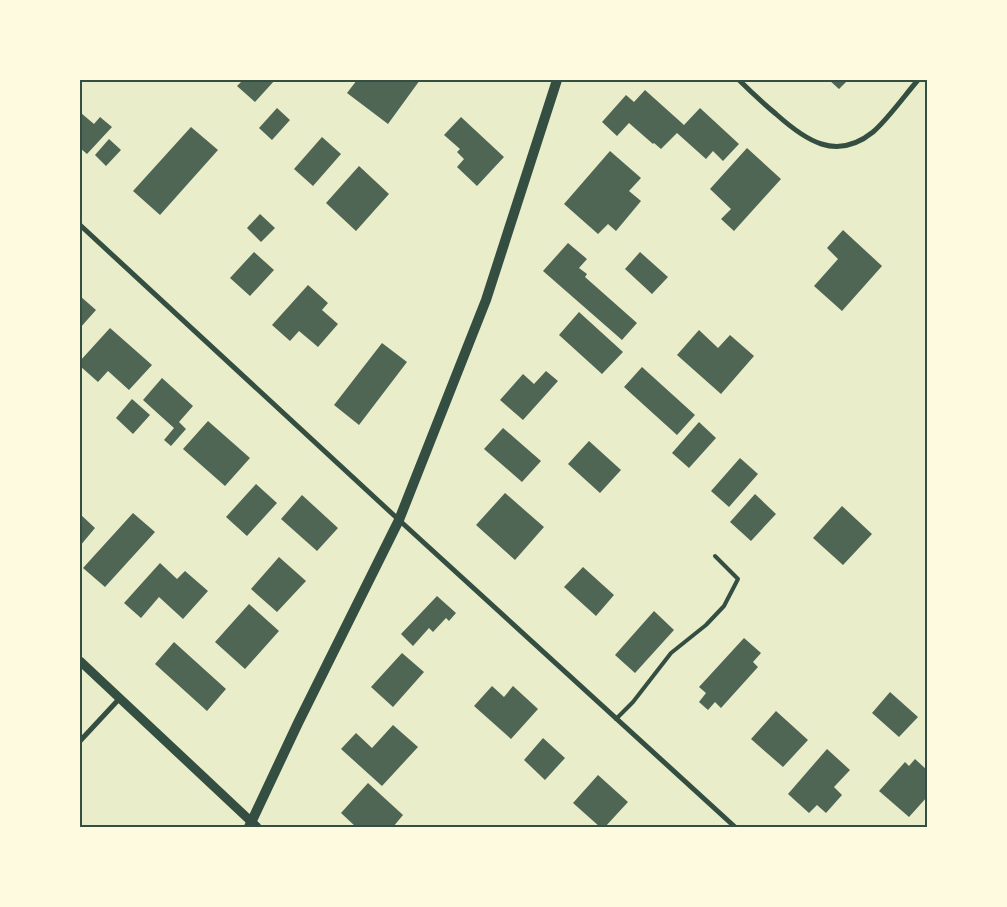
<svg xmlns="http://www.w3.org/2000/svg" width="1007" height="907" font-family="'Asap Condensed',sans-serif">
	<rect width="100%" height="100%" fill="#e9edc9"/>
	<path fill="#4f6655" d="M243,80H275L255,102L237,86Z
		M357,80H420L388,124L347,93Z
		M829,80H848L839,89Z
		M645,90L684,125L700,108L739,144L723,161L713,151L706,159L677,133L661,149L654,143L653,144L629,123L617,136L602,122L626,95L634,102Z
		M277,108L290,120L272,140L259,128Z
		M81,113L94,124L100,117L112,127L87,154L80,148Z
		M461,117L504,157L477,186L457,167L464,159L457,152L460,149L444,135Z
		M191,127L218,150L160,215L133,191Z
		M322,137L341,154L313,186L294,169Z
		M109,139L121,150L106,166L95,155Z
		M747,148L781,179L734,231L721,219L731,209L710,189Z
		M610,151L641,178L629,191L641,201L616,231L608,224L598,234L564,204Z
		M359,166L389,194L356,231L326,203Z
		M260,214L275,228L261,242L247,228Z
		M843,230L882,266L842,311L814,286L838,259L827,248Z
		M568,243L587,259L579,268L587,274L585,277L637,323L622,340L543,271Z
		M254,252L274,270L250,296L230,278Z
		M640,252L668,277L652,294L625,269Z
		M308,285L328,303L322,310L338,324L318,347L299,331L290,341L272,325Z
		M80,296L96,310L80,328Z
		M579,312L623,352L602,374L559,335Z
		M110,328L152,365L129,390L108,371L98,382L80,366V361Z
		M699,330L718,348L730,335L754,356L721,394L677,355Z
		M382,343L407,362L359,425L334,405Z
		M642,367L695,415L677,435L624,387Z
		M546,371L558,381L523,420L500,400L523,374L534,384Z
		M162,378L193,406L179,422L186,429L171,446L164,440L174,428L143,400Z
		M132,399L150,415L133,434L116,418Z
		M208,421L250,458L225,486L183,449Z
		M699,422L716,438L689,468L672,453Z
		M503,428L541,461L522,482L484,449Z
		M589,441L621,470L600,493L568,464Z
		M740,458L758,474L729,507L711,491Z
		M256,484L277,503L247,536L226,517Z
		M505,493L544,527L515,560L476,525Z
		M755,494L776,514L751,541L730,522Z
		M302,495L338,528L317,551L281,519Z
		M842,506L872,534L843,565L813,538Z
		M133,513L155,532L105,587L83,568Z
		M80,514L95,528L80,546Z
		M279,557L306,581L277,612L251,589Z
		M160,563L177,579L185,571L208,591L183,619L159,597L141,618L124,603Z
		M583,567L614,595L596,616L564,587Z
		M437,596L456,613L449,621L446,618L433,632L429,628L413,646L401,634Z
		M249,604L279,631L245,669L215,642Z
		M654,611L674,630L635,673L615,655Z
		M744,638L761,653L753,662L758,667L721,708L715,702L708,710L699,702L706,693L699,687Z
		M174,642L226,689L207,711L155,664Z
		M402,653L424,672L393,707L371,687Z
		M492,686L504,697L513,686L538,709L511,739L474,706Z
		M890,692L918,717L899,737L872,713Z
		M776,711L808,740L783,767L751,739Z
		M393,725L418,747L382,786L341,749L356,733L372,748Z
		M543,738L565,758L545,780L524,760Z
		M827,749L850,770L834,787L842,795L826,813L817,805L809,813L788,794Z
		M915,759L927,770V797L909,817L879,791L905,762L909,766Z
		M598,775L628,802L605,827H600L573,803Z
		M368,783L403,815L393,827H356L341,813Z"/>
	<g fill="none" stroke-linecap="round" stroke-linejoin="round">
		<path stroke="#344e41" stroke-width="4" d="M616,719L633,702L671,653L706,625L724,606L738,579L715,556"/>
		<path stroke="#344e41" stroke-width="5" d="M739,80C751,92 763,103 776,114C805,140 836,162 873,132C888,119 905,95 918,80
			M80,225L399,520L735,827
			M80,741L120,698"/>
		<path stroke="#344e41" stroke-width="9" d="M80,661L257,827"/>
		<path stroke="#344e41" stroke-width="10" d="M249,827L298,723L399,520L486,300L557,80"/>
	</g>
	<rect width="1007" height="907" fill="none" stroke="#fefae0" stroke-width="162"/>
	<rect x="81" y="81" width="845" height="745" fill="none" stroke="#344e41" stroke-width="2"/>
</svg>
